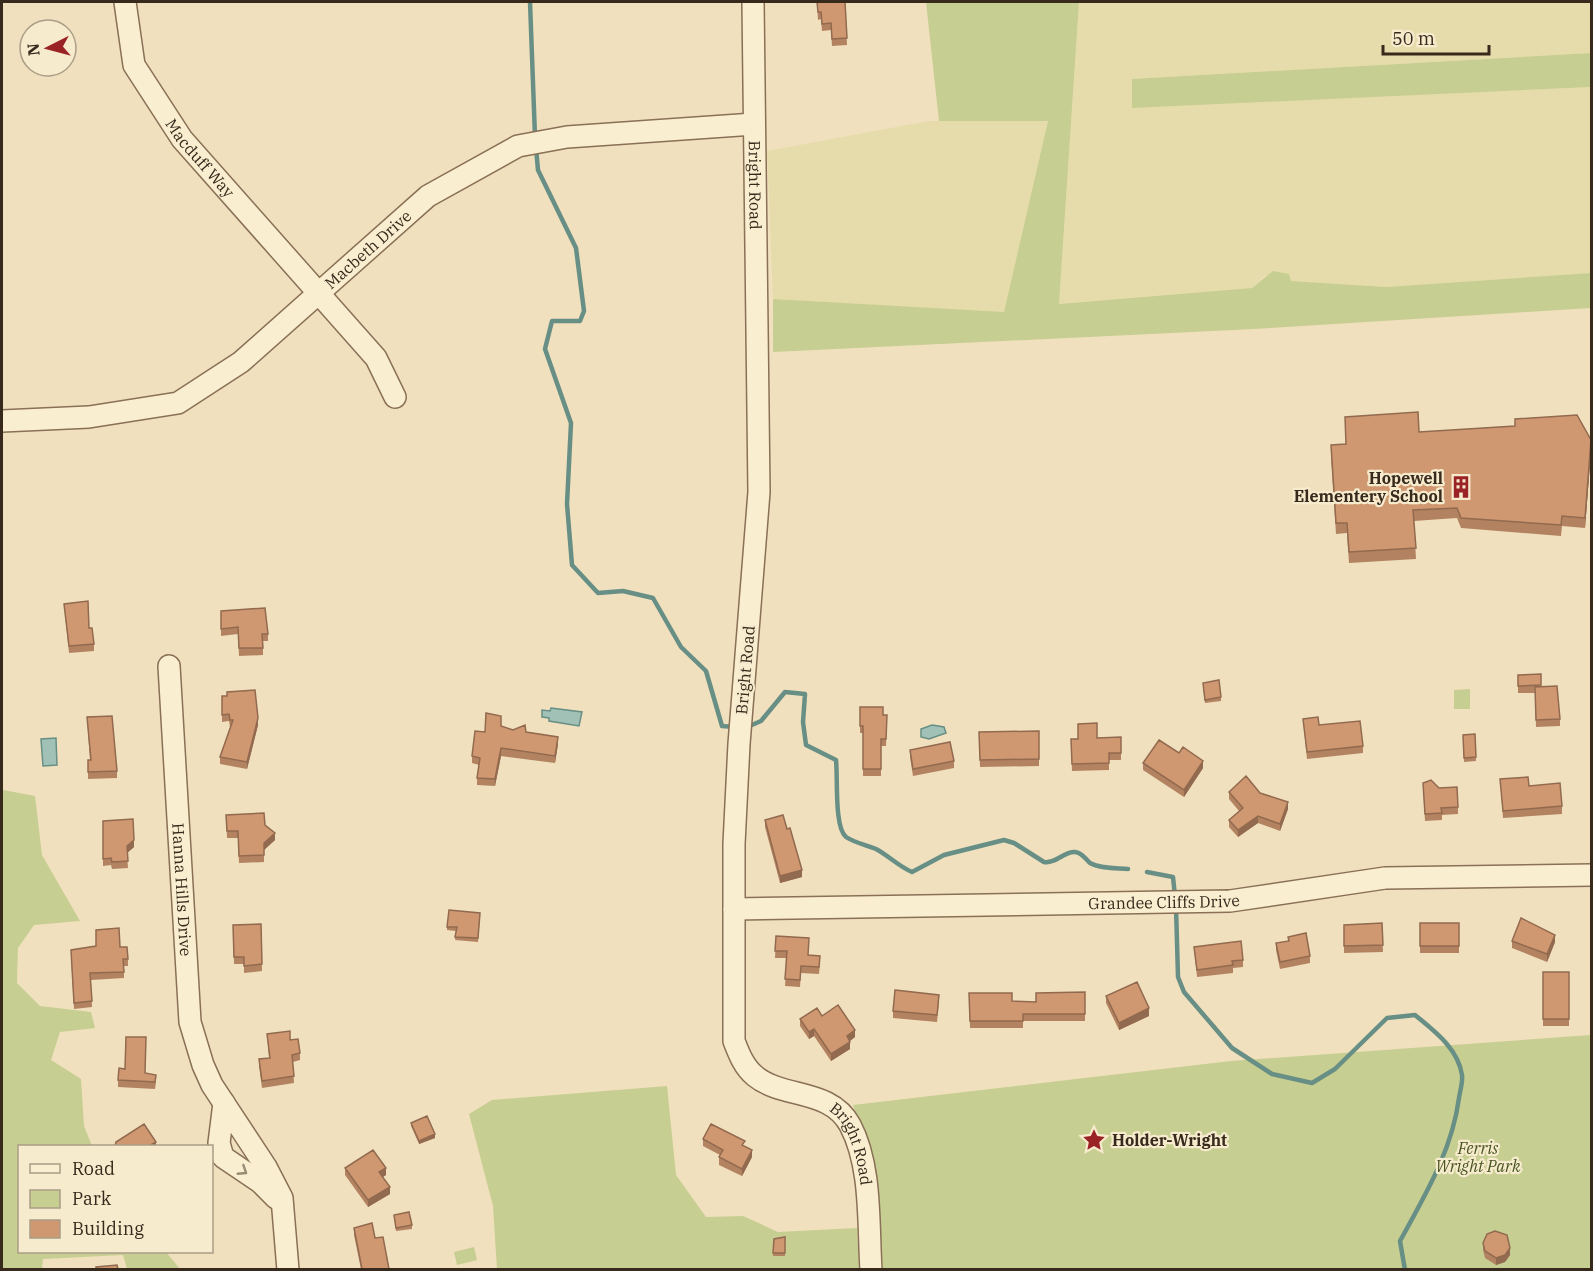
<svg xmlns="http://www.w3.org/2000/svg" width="1593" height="1271" font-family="'IBM Plex Serif',serif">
	<rect width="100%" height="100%" fill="#f0e0be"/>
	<path fill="#e6dcab" d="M1079,2H1591V53L1132,79V107L1591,87V273L1386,287L1291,281L1265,276L1252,288L1059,304Z
		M929,121H1048L1004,313L773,299L767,151Z"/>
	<path fill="#c7ce91" d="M926,2H1079L1059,304L1252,288L1273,271L1289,274L1291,281L1386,287L1591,273V308L1254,329L773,352V299L1004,312L1048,121H939Z
		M1591,53V87L1132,108V79Z
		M2,574L3,790L35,796L42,855L80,921L34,925L18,948L17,983L40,1006L91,1012L95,1028L60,1032L51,1060L81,1079L84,1126L92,1146H20V1252H166L180,1269H127L123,1255L43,1259L42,1269H2Z
		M1470,689V709H1454V690Z
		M1591,1035V1269H883L874,1168L853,1105L1231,1061Z
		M667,1086L676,1175L706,1217L743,1216L778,1232L857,1228L859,1269H497L493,1206L469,1114L492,1100Z
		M474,1247L477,1260L457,1265L454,1252Z"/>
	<path fill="#a1c1b7" stroke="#688f85" stroke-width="1.5" d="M551,708L582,712L579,726L549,721V718L542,717V710L550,711Z
		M932,725L944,727L946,733L929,739L921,737V729Z
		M56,738L57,765L43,766L41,739Z"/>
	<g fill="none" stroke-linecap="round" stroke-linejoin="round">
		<path stroke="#688f85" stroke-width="4.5" d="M530,2L535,137
			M536,148L538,170L576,248L584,311L580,321H552L545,349L571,423L567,504L572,565L598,593L623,591L653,598L681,647L706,671L722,726L734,727
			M745,728L761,721L785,692L805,694L803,722L806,745L836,760C838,778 834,827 846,837C855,843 867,845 876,849C889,856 898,866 912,872L944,855L1004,840L1014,843L1044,862C1056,864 1064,851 1075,852C1083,853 1085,859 1090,863C1101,869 1116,868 1128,869
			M1147,872L1173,877L1175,896
			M1176,907L1178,977L1184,992L1232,1048L1272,1074L1312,1083L1335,1069L1387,1018L1415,1015C1434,1031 1458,1048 1462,1075C1463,1082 1460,1091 1459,1098C1452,1151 1425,1195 1400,1241L1405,1270"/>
		<g stroke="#897056" stroke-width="24">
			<g id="minor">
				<path id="s1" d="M125,2L134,65L182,139L376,358L395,397"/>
				<path id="s2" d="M753,2L759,492L739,744L734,844V1041C739,1054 744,1067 755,1076C783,1099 830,1088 850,1125C872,1166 868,1224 871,1270"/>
				<path id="s3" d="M2,421L89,417L178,403L241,362L428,196L518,146L567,137L754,124"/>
				<path id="s4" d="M169,666L190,1022L203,1065L212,1085L266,1167L282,1198L288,1270"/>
				<path id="s5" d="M734,909L1230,901L1385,878L1592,875"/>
				<path d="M224,1103L219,1143L223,1157L260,1182L276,1198"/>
			</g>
		</g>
		<use href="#minor" stroke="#faeed1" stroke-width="21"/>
	</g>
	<path fill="#b38361" d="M795,2H845L847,45L832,46L831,30L822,31L821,19L818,20L817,3H795Z
		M1345,417L1419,432L1515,426V419L1591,451L1585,528L1562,526L1561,536L1461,528L1457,518L1414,521L1416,559L1349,563L1347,533L1336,534L1331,456V445L1346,444Z
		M64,604L94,644V651L69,653Z
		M221,611L268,634V641H263V655L239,656L238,634L221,636Z
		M1518,675L1541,685V687L1560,719V726L1536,727L1535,693H1518Z
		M1203,686L1221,697V701L1205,703Z
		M222,696L258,725L247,769L220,764V757L231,727H230L229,721L222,722Z
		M860,707L883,715H887L886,746H881V776H863V733H860Z
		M87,717L117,771V778L88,779V760H90Z
		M1303,719L1363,746V753L1307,759Z
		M501,726L513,730L526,732L558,744L555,763L501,756L495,786L477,785V778L479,765L472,763V756L485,732Z
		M1039,731V766L980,767L979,732Z
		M1475,734L1476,761L1464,762L1463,735Z
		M1121,737V760H1109V770L1072,771L1071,739Z
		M910,750L954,761V768L913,776L910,757Z
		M1179,753L1203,768L1184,797L1143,770V763Z
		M1500,779L1529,786L1562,806V814L1503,818Z
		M1423,783L1458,807V814L1442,815V820L1425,821Z
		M1229,792L1260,793L1288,809L1280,831L1258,823L1238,837L1229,827V820L1239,811L1229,799Z
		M226,815L265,825L275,840L264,850V862L239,863L238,838H227Z
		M765,820L787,829L802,877L780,883L765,827Z
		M103,821L134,847L127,853L128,868L112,869L111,865L103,866Z
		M480,916L478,942L455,940L456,931L447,930V927Z
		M1382,923L1383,952L1344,953V925Z
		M1420,923H1459V953H1420Z
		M261,924L262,971L244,973V964H234L233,925Z
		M776,936L820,963L819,974L801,973L800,987L785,986L787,958H775Z
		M1288,937L1310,956V963L1280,969L1276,950V943L1288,941Z
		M1512,941L1555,942L1547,962L1512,948Z
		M120,947L128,959V966H124V978L91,980L92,1007L74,1009L71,956Z
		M1194,947L1243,960V967L1233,968V973L1197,977Z
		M1543,972H1569V1026H1543Z
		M1085,992V1021H1023V1028H970L969,993L1012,1001L1036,1002Z
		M1106,996L1149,1016L1119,1030L1106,1003Z
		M939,1002L937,1022L893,1018V1011Z
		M822,1016L855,1037L850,1041V1049L831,1061L814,1036L809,1039L800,1026V1019Z
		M267,1034L290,1040L300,1053V1060L293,1062L294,1083L262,1088L259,1066V1059L269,1058Z
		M145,1073L156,1082L155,1089L118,1087V1080Z
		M411,1123L435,1138L419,1144L411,1126Z
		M703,1139L745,1146L752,1157L742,1176L719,1165V1157L720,1155L703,1146Z
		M345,1168L386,1175L383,1177L390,1194L368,1207L345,1175Z
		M394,1215L412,1225V1229L396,1231Z
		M354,1228L375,1238L389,1269H361L354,1235Z
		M785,1237V1256H773L774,1239Z
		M1483,1243L1510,1255L1505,1262L1496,1265L1485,1258L1483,1250Z"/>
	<path fill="#926a4f" d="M1591,440V451L1585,528V518Z
		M258,718V725L247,769V762Z
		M558,737V744L555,763V756Z
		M501,748V756L495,786V779Z
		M1203,761V768L1184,797V790Z
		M1288,802V809L1280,831V824Z
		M1258,816V823L1238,837V830Z
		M275,833V840L264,850V843Z
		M134,840V847L127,853V846Z
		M802,870V877L780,883V876Z
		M1555,935V942L1547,962V954Z
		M1149,1008V1016L1119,1030V1023Z
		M814,1029V1036L809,1039V1032Z
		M855,1030V1037L847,1043V1036Z
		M850,1042V1049L831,1061V1054Z
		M435,1134V1138L419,1144V1141Z
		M156,1142V1146H149Z
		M752,1150V1157L742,1176V1169Z
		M386,1168V1175L379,1179V1172Z
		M390,1187V1194L368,1207V1200Z
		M1510,1248V1255L1505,1262L1496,1265V1258Z"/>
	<path fill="#d09871" stroke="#926a4f" stroke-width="1.5" d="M817,2H845L847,38L832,39L831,23L822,24L821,12H818Z
		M1418,412L1419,432L1515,426V419L1577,415L1591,440L1585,518L1562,516L1561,525L1461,518L1457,508L1413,510L1416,548L1349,552L1347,523H1336L1331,445L1346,444L1345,417Z
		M88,601L89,628H92L94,644L69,646L64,604Z
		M265,608L268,634H262L263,648H239L238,627L221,629V611Z
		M1541,674V685L1518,686V675Z
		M1219,680L1221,697L1205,700L1203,683Z
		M1557,686L1560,719L1536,720L1535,687Z
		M255,690L258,718L247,762L220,757L233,720H230L229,714L222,715V696H227V692Z
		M860,707H883V715H887L886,739H881V769H863V726H860Z
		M486,713L501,716V726L513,730L525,725L526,732L558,737L555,756L501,748L495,779L477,778L480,758L472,756L475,731L485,732Z
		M112,716L117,771L88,772V760H91L87,717Z
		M1318,717L1319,725L1360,721L1363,746L1307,752L1303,719Z
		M1097,723V738L1121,737V753H1109V763L1072,764L1071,739H1078V724Z
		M1039,731V759L980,760L979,732Z
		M1475,734L1476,757L1464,758L1463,735Z
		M1159,740L1179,753L1183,747L1203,761L1184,790L1143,763Z
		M950,742L954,761L913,769L910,750Z
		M1246,776L1260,793L1288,802L1280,824L1258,816L1238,830L1229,820L1243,808L1229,792Z
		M1528,777L1529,786L1560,783L1562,806L1503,811L1500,779Z
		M1431,780L1439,788L1457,787L1458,807L1441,808L1442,813L1425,814L1423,783Z
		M264,813L265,825L275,833L264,843V855L239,856L238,831H227L226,815Z
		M783,815L787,829L790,828L802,870L780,876L765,820Z
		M133,819L134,840L127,846L128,861L112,862L111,858L103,859V821Z
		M449,910L480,913L478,938L455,937L457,927H447Z
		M1521,918L1555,935L1547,954L1512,941Z
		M1382,923L1383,945L1344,946V925Z
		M1420,923H1459V946H1420Z
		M261,924L262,964L244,966V957H234L233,925Z
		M119,928L120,947H127L128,959H123L124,972L90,973L92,1001L74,1003L71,950L96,946V930Z
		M1306,933L1310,956L1280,962L1276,943L1289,941L1288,937Z
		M776,936L809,938L808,955L820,956L819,967L801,966L800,980L785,979L787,951H775Z
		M1241,941L1243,960L1232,961L1233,965L1197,970L1194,947Z
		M1543,972H1569V1019H1543Z
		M1137,982L1149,1008L1119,1023L1106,996Z
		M895,990L939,995L937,1015L893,1011Z
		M1085,992V1014H1023V1021H970L969,993H1012V1001L1036,1002V993Z
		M838,1005L855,1030L847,1036L850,1042L831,1054L814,1029L809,1032L800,1019L817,1008L822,1016Z
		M290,1031V1040L298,1039L300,1053L292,1055L294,1076L262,1081L259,1059L270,1058L267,1034Z
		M126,1037H146L145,1073L156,1075L155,1082L118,1080L119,1068L125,1069Z
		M427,1116L435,1134L419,1141L411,1123Z
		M144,1124L156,1142L149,1146H115L116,1142Z
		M711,1124L745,1141L742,1145L752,1150L742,1169L719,1157L723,1150L703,1139Z
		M373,1150L386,1168L379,1172L390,1187L368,1200L345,1168Z
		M409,1212L412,1225L396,1228L394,1215Z
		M372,1223L375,1238L383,1237L389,1269H362L354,1228Z
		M1495,1231L1507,1235L1510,1248L1505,1255L1496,1258L1485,1251L1483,1243L1487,1234Z
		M785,1237V1253H773L774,1239Z
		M117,1265L118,1269H96V1267Z"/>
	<defs><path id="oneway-chevron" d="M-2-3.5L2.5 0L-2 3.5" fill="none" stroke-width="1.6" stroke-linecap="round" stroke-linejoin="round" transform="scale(1.5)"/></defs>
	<use stroke="#988c76" href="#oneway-chevron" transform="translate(243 1171) rotate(33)"/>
	<defs>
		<g id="building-bare" transform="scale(1.8)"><path d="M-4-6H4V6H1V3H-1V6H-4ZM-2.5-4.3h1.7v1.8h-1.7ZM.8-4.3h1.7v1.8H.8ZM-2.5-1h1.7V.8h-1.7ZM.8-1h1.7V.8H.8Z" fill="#9a2325" stroke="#f7ebce" stroke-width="2.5" paint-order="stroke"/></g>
		<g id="sight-bare" transform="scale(1.8)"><path d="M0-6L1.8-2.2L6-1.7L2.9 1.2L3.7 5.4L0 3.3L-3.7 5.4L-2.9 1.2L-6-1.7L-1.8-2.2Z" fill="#9a2325" stroke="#f7ebce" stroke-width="2.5" paint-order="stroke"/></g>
	</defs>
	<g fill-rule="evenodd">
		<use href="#building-bare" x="1461" y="487"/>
		<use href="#sight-bare" x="1094" y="1140"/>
	</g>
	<g text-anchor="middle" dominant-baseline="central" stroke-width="4.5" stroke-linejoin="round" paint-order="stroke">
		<g font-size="16" fill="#37291b" stroke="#f7ebce">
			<text stroke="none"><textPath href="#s1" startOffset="178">Macduff Way</textPath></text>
			<text stroke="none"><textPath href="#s2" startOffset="183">Bright Road</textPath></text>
			<text stroke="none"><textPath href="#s3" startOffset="422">Macbeth Drive</textPath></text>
			<text transform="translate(745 670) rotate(-85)">Bright Road</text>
			<text stroke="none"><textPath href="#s4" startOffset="224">Hanna Hills Drive</textPath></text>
			<text stroke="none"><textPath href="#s5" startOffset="430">Grandee Cliffs Drive</textPath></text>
			<text stroke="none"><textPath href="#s2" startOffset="1209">Bright Road</textPath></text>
		</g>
		<g font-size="16" font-weight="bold" fill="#37291b" stroke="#f7ebce" text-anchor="end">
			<text x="1443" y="478">Hopewell<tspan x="1443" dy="18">Elementery School</tspan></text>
			<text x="1112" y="1140" text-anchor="start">Holder-Wright</text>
		</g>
		<g font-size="16" font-style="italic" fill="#485521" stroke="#f7ebce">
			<text x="1478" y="1148">Ferris<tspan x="1478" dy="18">Wright Park</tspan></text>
		</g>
	</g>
	<rect width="1593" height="1271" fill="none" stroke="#37291b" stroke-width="6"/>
	<rect x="18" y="1145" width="195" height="108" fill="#f7ebce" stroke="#aa9d86" stroke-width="1.5"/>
	<rect x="30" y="1164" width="30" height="9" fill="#faeed1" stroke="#aa9d86" stroke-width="1.5"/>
	<text x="72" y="1175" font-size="18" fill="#37291b">Road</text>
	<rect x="30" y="1190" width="30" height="18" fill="#c7ce91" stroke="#aa9d86" stroke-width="1.5"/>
	<text x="72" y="1205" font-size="18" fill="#37291b">Park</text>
	<rect x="30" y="1220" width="30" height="18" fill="#d09871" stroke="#aa9d86" stroke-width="1.5"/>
	<text x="72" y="1235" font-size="18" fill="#37291b">Building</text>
	<g transform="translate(48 48) rotate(264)"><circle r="28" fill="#f7ebce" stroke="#aa9d86" stroke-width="1.5"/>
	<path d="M0-4.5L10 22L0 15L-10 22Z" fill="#9a2325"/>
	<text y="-9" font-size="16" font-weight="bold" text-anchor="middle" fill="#37291b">N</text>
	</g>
	<path d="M1383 45v9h106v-9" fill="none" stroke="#37291b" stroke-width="3"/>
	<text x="1392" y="45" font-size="18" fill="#37291b" stroke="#f7ebce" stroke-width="4.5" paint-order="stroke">50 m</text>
</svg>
